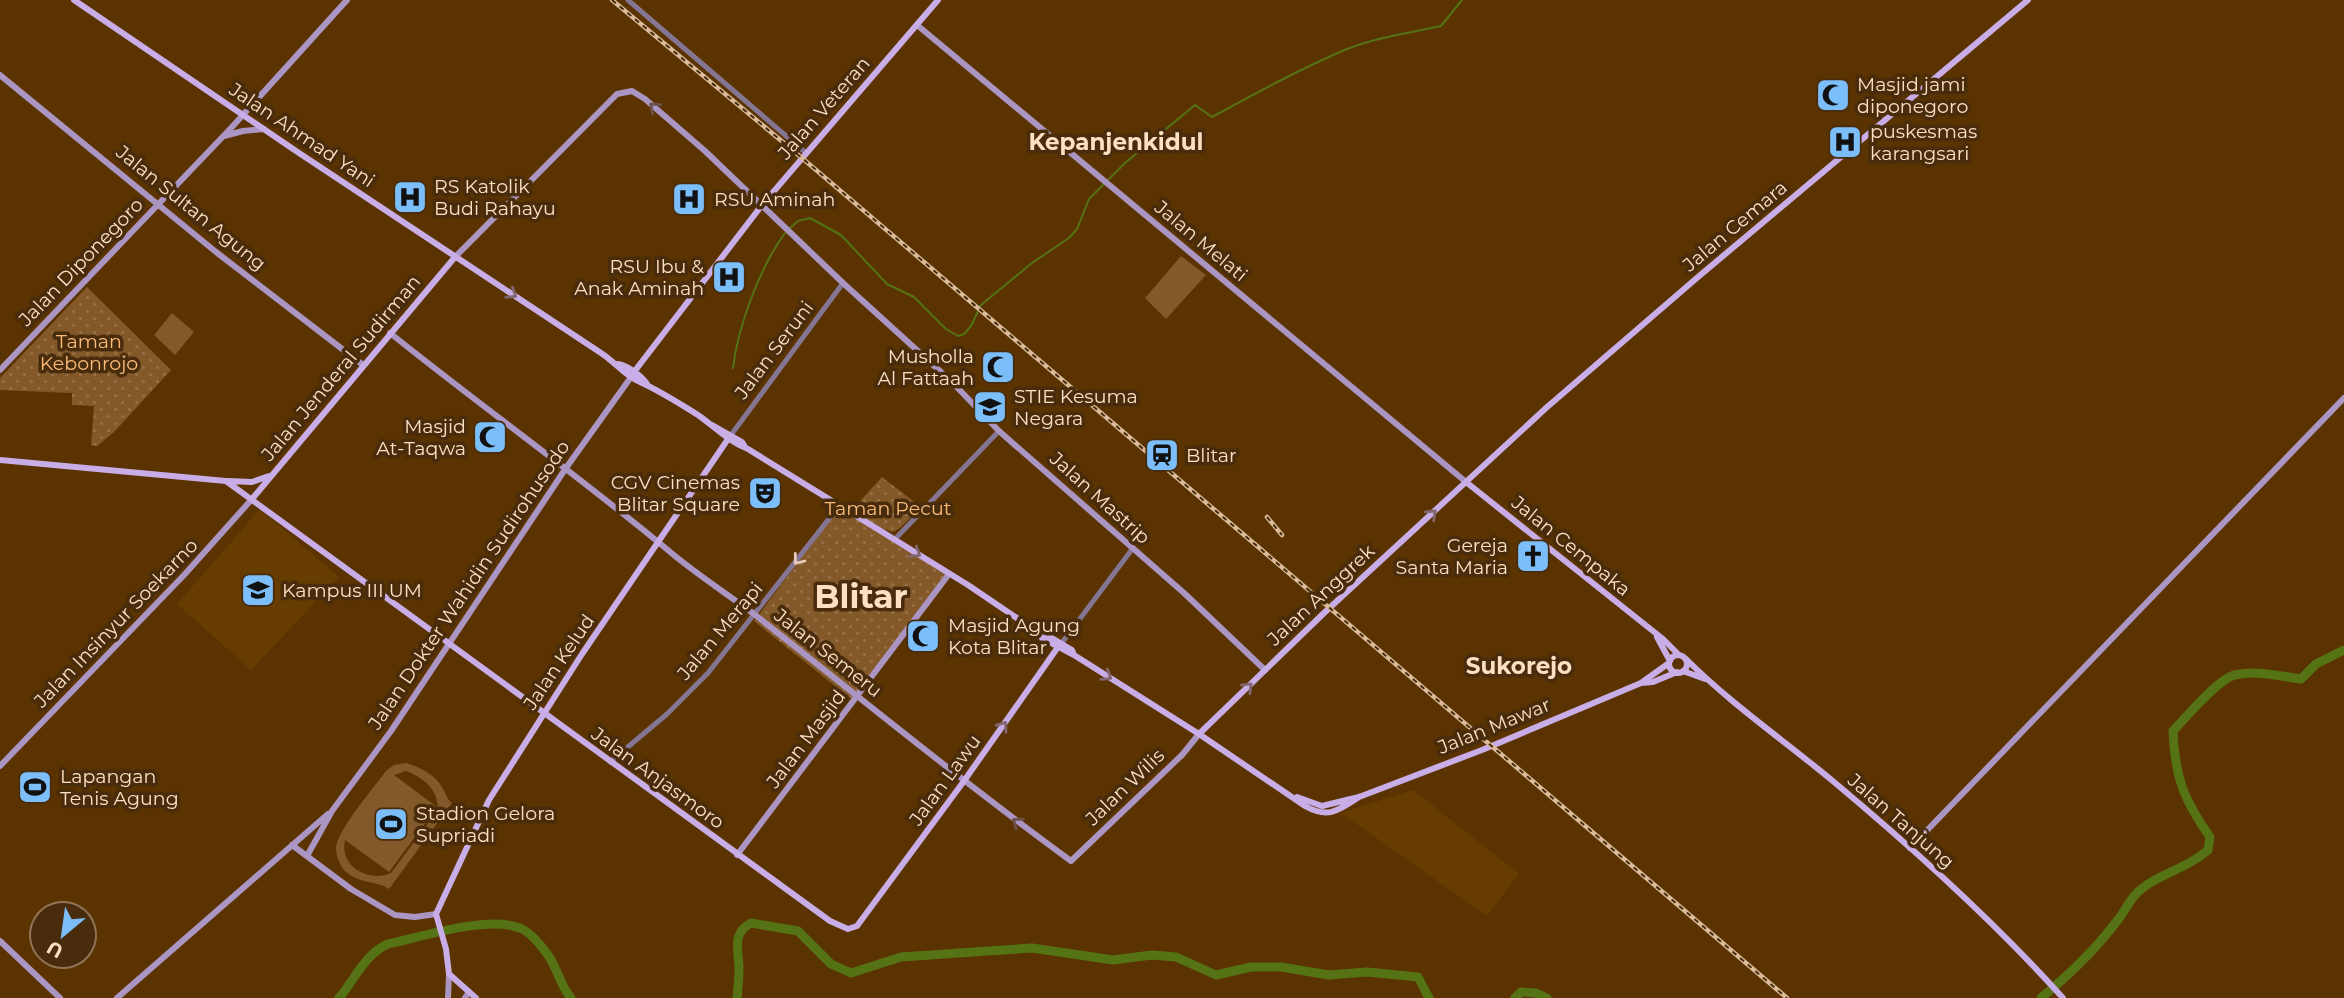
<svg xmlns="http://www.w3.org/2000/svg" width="2344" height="998" font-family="Montserrat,sans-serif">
	<defs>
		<pattern id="green-dots" width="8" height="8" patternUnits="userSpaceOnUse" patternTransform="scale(1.75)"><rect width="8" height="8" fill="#845929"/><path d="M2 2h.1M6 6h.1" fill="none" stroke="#967046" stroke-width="1.8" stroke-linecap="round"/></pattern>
	</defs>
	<rect width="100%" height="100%" fill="#5a3300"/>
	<path fill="#673c00" d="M260,509L339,577L251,670L177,604Z
		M1413,790L1519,874L1487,916L1341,813Z"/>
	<path fill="url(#green-dots)" d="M87,287L171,370L114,432L97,446L91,445L94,406L72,405V393L0,390V378Z
		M882,477L921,507L900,528L893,532L880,528L852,510Z
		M839,508L946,574L854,701L754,621Z"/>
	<path fill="#845929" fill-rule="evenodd" d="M1181,256L1206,275L1166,319L1145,298Z
		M172,313L194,332L175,355L154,335Z
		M406,763C420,767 436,775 443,789C447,795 446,798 452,803L389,889C377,880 359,885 344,870C340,865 336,856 336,849C335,833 375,786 386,771L394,765ZM406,771C424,778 438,789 438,810L391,873C369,883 339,867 345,840L389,872L437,807L394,775Z"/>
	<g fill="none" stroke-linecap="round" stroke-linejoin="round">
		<path stroke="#557314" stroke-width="2" d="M789,229L798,221L810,218L841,235L887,284L914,297L946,329L958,336L964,334L971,326L981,305L1032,263L1069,238L1077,229L1089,199L1125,163L1195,105L1212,117C1256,93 1300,69 1347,49C1377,37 1410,33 1441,26L1462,0
			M733,368C738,326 760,267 785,233"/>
		<path stroke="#557314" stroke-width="9" d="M339,998C355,979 365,954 388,944C421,937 491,914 522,929C531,933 539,943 545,951C557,965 559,984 571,998
			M737,998C738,988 739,979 739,969C739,952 731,933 751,923L798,931L831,964L851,973L901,957L1032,948L1113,960L1152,955L1176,957L1216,975L1251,967H1281L1329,975L1367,972L1418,977L1429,998
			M1515,998L1521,992L1536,993L1547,998
			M2041,998C2069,975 2098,947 2120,917C2125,910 2129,902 2135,895C2153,875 2186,870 2208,850L2210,837C2183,799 2175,776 2173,731C2185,718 2219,678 2235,675C2257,670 2280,676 2301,679L2316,664L2344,650"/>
		<path stroke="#847693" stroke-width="5" d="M628,0L806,153
			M731,435L843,283
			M895,539L999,431
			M1061,644L1133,548
			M610,762L667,714L708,673L839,506"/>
		<path stroke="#ab95c3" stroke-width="6" d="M917,25L1466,482
			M0,75L216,252L363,365
			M224,136L243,131L264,129
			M455,257L617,94L632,91L645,99L705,151L843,283L952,382L999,431L1184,593L1265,670
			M390,333C482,407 578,475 669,551C696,574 726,593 754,614C859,697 963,782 1071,861L1182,755L1199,734
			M0,370L232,127L347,0
			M0,766L185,574L252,499
			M292,845L351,889L395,915L415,917L436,914
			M1910,848L2344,398
			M737,855L949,574
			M307,856L332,811L391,731L566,468L631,377
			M0,941L60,998
			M117,998L328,814
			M448,998L449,974
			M465,998L469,992"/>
		<path stroke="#c9ade7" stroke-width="6" d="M74,0L296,151L601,353C615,362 625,376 640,382C660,391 679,403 698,415C715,427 728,441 748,449L968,585L1039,633L1042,638L1074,655L1199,734L1305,806C1328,819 1338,811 1359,797
			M618,364C628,366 641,375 647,384
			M634,372L762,205L938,0
			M712,425L742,442L745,447
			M0,460L226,481L830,921L848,929L857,926L964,781L1058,647
			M228,481L252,482L269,476
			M1466,482L1663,639L1679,655
			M252,499L455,257
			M1039,633L1045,634L1072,650L1074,655
			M1657,637L1670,661
			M1669 664a9 9 0 1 1 18 0a9 9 0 1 1-18 0Z
			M1686,659C1731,704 1785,741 1834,782C1914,849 1993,920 2063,998
			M1683,671L1705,679
			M1641,683L1653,682L1677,672
			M1199,734L1324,613L1546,408L1698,277L2028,0
			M1297,797L1322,806L1359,797L1482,750L1641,683L1669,663
			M476,998L449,974L446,949L436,914L489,800L582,654L728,439"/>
		<g stroke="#dbbb9a" stroke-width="4.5">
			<path id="rail" d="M612,0L802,158L1787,998
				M1267,517L1282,535"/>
		</g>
		<use href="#rail" stroke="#482c0c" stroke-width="2" stroke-dasharray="5" stroke-linecap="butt"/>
	</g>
	<defs><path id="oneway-chevron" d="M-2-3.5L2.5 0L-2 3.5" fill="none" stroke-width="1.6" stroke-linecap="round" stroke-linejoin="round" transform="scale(1.75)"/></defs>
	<g stroke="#6b514c">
		<use href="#oneway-chevron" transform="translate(654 107) rotate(-139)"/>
		<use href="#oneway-chevron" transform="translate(1017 822) rotate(-143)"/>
	</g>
	<g stroke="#82666f">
		<use href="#oneway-chevron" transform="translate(512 294) rotate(33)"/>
		<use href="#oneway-chevron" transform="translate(1432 514) rotate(-43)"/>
		<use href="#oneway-chevron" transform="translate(916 553) rotate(33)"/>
		<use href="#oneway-chevron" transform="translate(1107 676) rotate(32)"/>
		<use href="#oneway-chevron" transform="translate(1248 687) rotate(-45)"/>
		<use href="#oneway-chevron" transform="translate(1003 726) rotate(-55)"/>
	</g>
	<use stroke="#e5cab9" href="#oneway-chevron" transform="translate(798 560) rotate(128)"/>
	<defs>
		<g id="mosque-square" transform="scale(1.75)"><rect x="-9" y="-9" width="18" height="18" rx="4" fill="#7cbef9" stroke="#482c0c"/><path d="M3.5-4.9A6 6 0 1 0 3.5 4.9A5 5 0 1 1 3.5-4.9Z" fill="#111"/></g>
		<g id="hospital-square" transform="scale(1.75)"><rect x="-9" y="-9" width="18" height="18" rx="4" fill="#7cbef9" stroke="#482c0c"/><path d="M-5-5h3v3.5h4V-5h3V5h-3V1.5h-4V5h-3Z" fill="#111"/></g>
		<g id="university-square" transform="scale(1.75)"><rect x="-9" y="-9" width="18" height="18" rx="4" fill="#7cbef9" stroke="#482c0c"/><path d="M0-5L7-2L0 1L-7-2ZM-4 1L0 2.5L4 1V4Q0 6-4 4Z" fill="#111"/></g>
		<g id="station-square" transform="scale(1.75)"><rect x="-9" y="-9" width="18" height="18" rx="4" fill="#7cbef9" stroke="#482c0c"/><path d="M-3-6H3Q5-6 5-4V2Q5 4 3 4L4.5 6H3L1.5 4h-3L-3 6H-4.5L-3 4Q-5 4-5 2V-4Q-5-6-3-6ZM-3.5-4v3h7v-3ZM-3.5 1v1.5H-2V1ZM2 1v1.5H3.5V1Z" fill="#111"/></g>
		<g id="theatre-square" transform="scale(1.75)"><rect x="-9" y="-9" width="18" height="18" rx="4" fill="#7cbef9" stroke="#482c0c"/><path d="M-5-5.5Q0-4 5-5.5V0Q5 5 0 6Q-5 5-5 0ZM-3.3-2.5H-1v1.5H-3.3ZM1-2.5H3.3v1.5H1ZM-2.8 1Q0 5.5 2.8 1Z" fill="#111"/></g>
		<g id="church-square" transform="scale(1.75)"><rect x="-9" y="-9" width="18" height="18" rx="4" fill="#7cbef9" stroke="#482c0c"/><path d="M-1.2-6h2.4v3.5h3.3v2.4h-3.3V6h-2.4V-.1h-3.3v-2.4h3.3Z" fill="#111"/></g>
		<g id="stadium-square" transform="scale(1.75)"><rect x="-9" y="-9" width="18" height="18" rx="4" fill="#7cbef9" stroke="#482c0c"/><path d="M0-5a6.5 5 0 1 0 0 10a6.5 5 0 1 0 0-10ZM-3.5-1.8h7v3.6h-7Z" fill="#111"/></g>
	</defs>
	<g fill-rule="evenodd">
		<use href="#mosque-square" x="1833" y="95"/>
		<use href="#hospital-square" x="1845" y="142"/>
		<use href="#hospital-square" x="410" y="197"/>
		<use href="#hospital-square" x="689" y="199"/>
		<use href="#hospital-square" x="729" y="277"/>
		<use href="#mosque-square" x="998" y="367"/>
		<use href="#university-square" x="990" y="407"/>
		<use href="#mosque-square" x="490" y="437"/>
		<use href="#station-square" x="1162" y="455"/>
		<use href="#theatre-square" x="765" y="493"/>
		<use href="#church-square" x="1533" y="556"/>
		<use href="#university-square" x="258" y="590"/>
		<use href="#mosque-square" x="923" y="636"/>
		<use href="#stadium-square" x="35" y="787"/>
		<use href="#stadium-square" x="391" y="824"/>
	</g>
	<g text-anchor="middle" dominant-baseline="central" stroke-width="7" stroke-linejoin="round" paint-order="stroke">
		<g font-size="19" fill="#fddfc2" stroke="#482c0c" text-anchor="start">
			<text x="1857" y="84">Masjid jami<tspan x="1857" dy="22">diponegoro</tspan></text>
			<text x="1870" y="131">puskesmas<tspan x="1870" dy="22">karangsari</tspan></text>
			<text x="434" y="186">RS Katolik<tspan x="434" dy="22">Budi Rahayu</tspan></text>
			<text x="714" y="199">RSU Aminah</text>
			<text x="704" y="266" text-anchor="end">RSU Ibu &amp;<tspan x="704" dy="22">Anak Aminah</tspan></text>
			<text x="974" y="356" text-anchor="end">Musholla<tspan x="974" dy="22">Al Fattaah</tspan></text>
			<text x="1014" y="396">STIE Kesuma<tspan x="1014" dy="22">Negara</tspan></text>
			<text x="466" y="426" text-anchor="end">Masjid<tspan x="466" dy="22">At-Taqwa</tspan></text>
			<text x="1186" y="455">Blitar</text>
			<text x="740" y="482" text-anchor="end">CGV Cinemas<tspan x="740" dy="22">Blitar Square</tspan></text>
			<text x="1508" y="545" text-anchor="end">Gereja<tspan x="1508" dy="22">Santa Maria</tspan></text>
			<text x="282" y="590">Kampus III UM</text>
			<text x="948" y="625">Masjid Agung<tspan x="948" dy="22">Kota Blitar</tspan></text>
			<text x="60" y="776">Lapangan<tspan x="60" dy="22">Tenis Agung</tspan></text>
			<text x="416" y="813">Stadion Gelora<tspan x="416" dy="22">Supriadi</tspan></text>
		</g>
		<g font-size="19" fill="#fddfc2" stroke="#482c0c">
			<text transform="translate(824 108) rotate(-49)">Jalan Veteran</text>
			<text transform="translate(302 135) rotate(34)">Jalan Ahmad Yani</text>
			<text transform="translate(191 208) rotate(39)">Jalan Sultan Agung</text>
			<text transform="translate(1735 226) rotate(-40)">Jalan Cemara</text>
			<text transform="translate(1201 241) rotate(40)">Jalan Melati</text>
			<text transform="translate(81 262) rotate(-46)">Jalan Diponegoro</text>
			<text transform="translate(774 350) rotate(-53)">Jalan Seruni</text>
			<text transform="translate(341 368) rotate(-50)">Jalan Jenderal Sudirman</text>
			<text transform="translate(1100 498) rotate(42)">Jalan Mastrip</text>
			<text transform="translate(1571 546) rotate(39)">Jalan Cempaka</text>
			<text transform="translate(469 585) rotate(-56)">Jalan Dokter Wahidin Sudirohusodo</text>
			<text transform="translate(1321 595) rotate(-43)">Jalan Anggrek</text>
			<text transform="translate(116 623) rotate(-46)">Jalan Insinyur Soekarno</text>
			<text transform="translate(720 631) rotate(-50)">Jalan Merapi</text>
			<text transform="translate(828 653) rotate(38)">Jalan Semeru</text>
			<text transform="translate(559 662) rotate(-56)">Jalan Kelud</text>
			<text transform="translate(1494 726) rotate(-22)">Jalan Mawar</text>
			<text transform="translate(806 739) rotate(-53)">Jalan Masjid</text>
			<text transform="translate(658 778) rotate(36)">Jalan Anjasmoro</text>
			<text transform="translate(945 780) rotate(-54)">Jalan Lawu</text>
			<text transform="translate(1125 787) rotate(-44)">Jalan Wilis</text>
			<text transform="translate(1901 821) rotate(41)">Jalan Tanjung</text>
		</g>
		<g font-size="19" fill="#fabc7b" stroke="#482c0c">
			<text x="89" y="341">Taman<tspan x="89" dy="22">Kebonrojo</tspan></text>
			<text x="888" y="508">Taman Pecut</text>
		</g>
		<g font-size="23" font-weight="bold" fill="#fddfc2" stroke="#482c0c">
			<text x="1116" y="142">Kepanjenkidul</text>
			<text x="1519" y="666">Sukorejo</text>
		</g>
		<g font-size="33" font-weight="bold" fill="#fddfc2" stroke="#482c0c">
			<text x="861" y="596">Blitar</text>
		</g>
	</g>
	<g transform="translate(63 935) rotate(209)"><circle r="33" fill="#482c0c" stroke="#907455" stroke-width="2"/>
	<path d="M0-5L12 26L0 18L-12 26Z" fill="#7cbef9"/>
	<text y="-10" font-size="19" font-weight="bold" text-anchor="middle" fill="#fddfc2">U</text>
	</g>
</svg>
